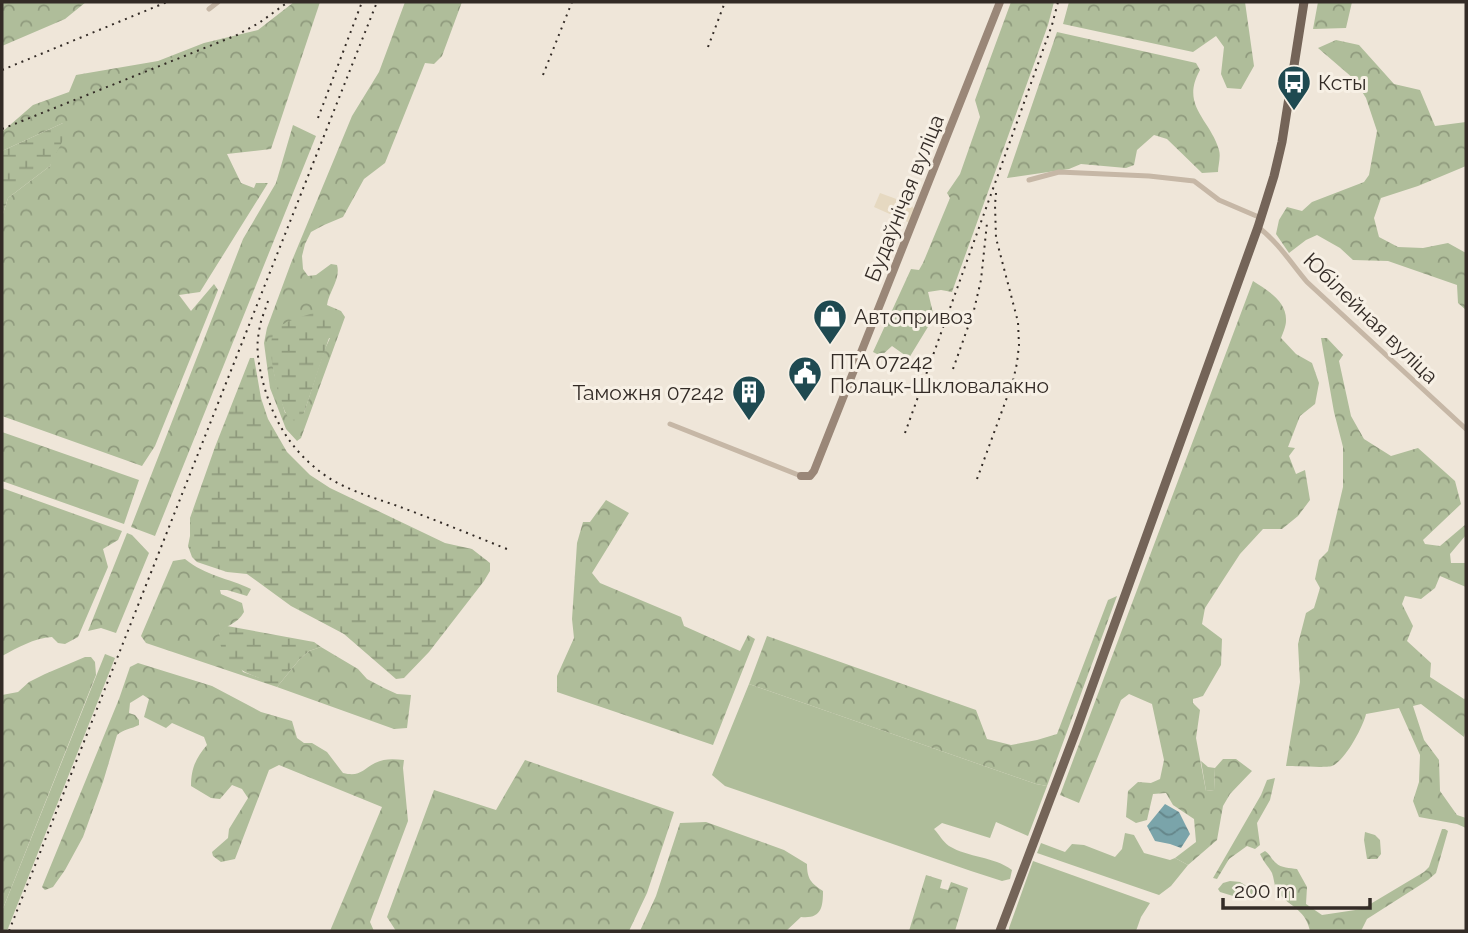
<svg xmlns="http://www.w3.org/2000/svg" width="1468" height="933" font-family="Raleway,sans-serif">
	<defs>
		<pattern id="forest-crowns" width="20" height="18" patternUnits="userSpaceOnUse" patternTransform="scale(1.75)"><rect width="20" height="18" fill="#afbd9a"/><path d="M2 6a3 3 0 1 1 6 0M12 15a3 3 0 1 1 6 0" fill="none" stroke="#8f9a7d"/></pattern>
		<pattern id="wetland-marsh" width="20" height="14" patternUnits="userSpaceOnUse" patternTransform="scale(1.75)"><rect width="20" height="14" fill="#afbd9a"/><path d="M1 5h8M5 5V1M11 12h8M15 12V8" fill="none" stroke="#8f9a7d"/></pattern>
		<pattern id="water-waves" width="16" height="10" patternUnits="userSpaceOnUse" patternTransform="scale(1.75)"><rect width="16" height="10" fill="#7aa4aa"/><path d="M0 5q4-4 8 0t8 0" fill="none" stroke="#65868a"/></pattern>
	</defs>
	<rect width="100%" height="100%" fill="#efe6d9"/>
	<path fill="#afbd9a" d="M105,654L115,658L7,931H2V911Z
		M749,684L1036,784L1047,786L1028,836L996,822L990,838L942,823L934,829C939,834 943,842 949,846C969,858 993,856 1012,870L1010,879L1002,881L971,871L725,786L712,775Z
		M1201,761L1208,767L1215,768L1214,790L1206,791Z
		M1125,833L1134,835L1144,853L1170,860L1175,858L1188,865L1171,886L1159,895L1037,853L1041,843L1065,852L1072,844L1084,845L1115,857L1122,849Z
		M1033,861L1150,903L1141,917L1136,931H1009V928Z
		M1230,881L1240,882L1253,890V897L1243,899L1220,892L1218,889L1223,883Z"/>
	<path fill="url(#forest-crowns)" fill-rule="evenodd" d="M2,2H86L65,19L2,46Z
		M294,2H320L271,149L227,154L241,183L254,188L256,183H268L200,292L179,295L191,311L214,284L218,290L155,446L142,466L2,416V217L8,198L50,166L63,123L2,151V132L33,105L69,92L76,75L158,61L204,43L258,30Z
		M405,2H462L442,56L434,64L425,63L385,163L364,179L343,217L324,225L311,232L305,244L302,256L303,269L308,276L316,275L331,264L337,265C341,279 329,291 327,305L341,311L345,317L301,438L297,441L286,429L270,388L264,343L267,328L291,263L352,116L379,72ZM330,338L324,351L304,413H285L274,373L273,359Z
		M1011,2H1054L1048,25L952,292L941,290L928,292L934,317L909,358L892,346L881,356L873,352L911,269L919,270L923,263L950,198L947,193L960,174L980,117L975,100Z
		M1069,2H1245L1254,66L1241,89L1227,88L1221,74L1224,47L1216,36L1193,52L1063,24Z
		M1318,2H1352L1346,28L1313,29Z
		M1057,32L1196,63L1200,70C1180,106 1210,119 1219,150C1221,157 1218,166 1218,172L1202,173L1167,139L1154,135L1137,150L1134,165L1126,168L1081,164L1069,169L1007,178Z
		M1336,40L1359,45L1394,84L1420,90L1435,126L1466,122V166L1418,186L1381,198L1374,218L1379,237L1398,247L1423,248L1448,243L1466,253V310L1458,303L1457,285L1388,261L1353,260L1340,248L1317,235L1306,240L1289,253L1276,234L1279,220L1287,207L1302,211L1312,202L1364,182L1369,175L1377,131L1366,98L1354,79L1318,48Z
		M293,125L316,136L155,536L131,527L243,239L276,183Z
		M1253,281C1267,290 1287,301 1286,321C1286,326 1283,333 1281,338L1296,354L1312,363L1319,383L1315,404L1300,416L1288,447L1295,448L1289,456L1296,474L1305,470L1310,500L1298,516L1282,529H1263L1240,554L1225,577L1205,608L1202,624L1222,639L1221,665L1203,696L1193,699V703L1200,710L1196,738L1206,791L1214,790L1215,768L1223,759H1236L1252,771L1230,794L1223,806L1217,840L1188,865L1175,858L1196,842L1194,819L1173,805L1166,793L1153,794L1147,820L1136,823L1126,817L1128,791L1138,782L1151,783L1160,779L1164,760L1152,704L1129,694L1121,700L1079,803L1060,795Z
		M1321,338H1327L1343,355L1339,361L1351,416L1364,439L1391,456L1418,448L1455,481L1461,504L1423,540L1425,544L1440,546L1466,524V535L1450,554L1451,563H1466V587L1440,576L1435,588L1421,599L1405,596L1402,604L1413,626L1407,641L1431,663L1430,677L1464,699L1466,698V728L1464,737L1421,704L1413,706L1424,740L1439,760L1440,791L1457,815L1466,818V828L1457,824L1419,817L1413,801L1419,782L1420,755L1399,708L1366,714C1363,727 1345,761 1332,766C1326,768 1294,766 1286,766L1300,682L1298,644L1306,613L1314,608L1320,588L1315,579L1319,560L1328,551L1343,487V447L1334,412Z
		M2,432L139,480L124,524L2,481Z
		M2,488L122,531L118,540L103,549L108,567L78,637L65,644L58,643L52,637C34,638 17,648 2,656Z
		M606,500L629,513L592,573L600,583L681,617L684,626L740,651L748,635L755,639L713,745L557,692V676L574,638L572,619L577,543L583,522H590Z
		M127,533L132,535L149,553L116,633L101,628L88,631Z
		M185,559C206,576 228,578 251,589L247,596L227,590H220L221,594L242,603L244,612C237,624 230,623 219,633L243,672L260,678L259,681L146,643L141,636L173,561Z
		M1117,596L1047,786L1036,784L749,684L767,636L976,710L987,739L1011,745L1037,740L1057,734L1108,600Z
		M321,647L358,669L367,679L384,688L397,694L411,695L407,728L394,729L277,687L299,660L309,651Z
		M85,657H91L95,662L96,675L2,911V695L18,692L29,682L45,674Z
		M138,663L212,686L261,712L292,721L297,738L304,743H312L327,752L343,773C360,777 362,770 375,763C385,758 394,759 404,760L403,768L408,821L370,922L374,931H330L382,807L279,765L269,770L235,859L221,862L213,856L212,852L228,838L229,829L248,798L242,789L232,785L220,799L211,798L191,786C191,768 196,758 207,745L204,737L172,723L166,728L144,717L149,699L143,695L130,703L129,713L135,715L139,720V725C131,729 124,729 117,735L103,782L83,837L65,870L53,887L45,890L42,887L119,699L130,667Z
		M525,760L674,812L647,893L629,931H396L387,917L434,790L496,810Z
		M1275,778L1270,800L1257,823L1260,845L1255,849L1247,846L1229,859L1217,879L1213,878L1261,795L1267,780Z
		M706,822L784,850L807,864C807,879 811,883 823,891C823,908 821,919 801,917L786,931H640L656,896L680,823Z
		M1442,829H1445L1448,831L1436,873L1428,880L1367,919L1361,931H1310C1305,907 1287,907 1276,889C1274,884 1274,878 1272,873C1268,866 1264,863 1260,854L1265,851C1271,855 1270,858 1276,863C1281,868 1290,868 1297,869L1307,887L1306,904L1322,915L1362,909L1424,872L1429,867Z
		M1365,832L1375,835L1380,840L1381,854L1377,859H1367L1364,840Z
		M926,875L942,880L940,888L948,890L951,882L968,888L955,931H909Z"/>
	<path fill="url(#wetland-marsh)" d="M63,123L65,136L50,166L8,198L2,217V151Z
		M316,312H327L333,326L304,413L294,420L288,417C279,403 264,344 275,331C284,320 303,317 316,312Z
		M250,358H254L261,398L268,419L287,452L310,475L330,488L445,543L472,549L490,563V571L484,581L429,652L404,678L396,679L344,634L291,606L247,574L227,572L197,562L192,557L188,546L190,536V518L215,447Z
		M227,626L314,642L321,647L309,651L299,660L277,687L259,681V678C245,673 229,665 222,650C220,645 220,638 219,632Z"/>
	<path fill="#e6d9c1" d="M880,193L910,204L915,210L910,223L874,207Z"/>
	<path fill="url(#water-waves)" d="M1165,804L1179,812L1190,834L1181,848L1170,844L1155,841L1147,826Z"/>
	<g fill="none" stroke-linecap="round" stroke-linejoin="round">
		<path stroke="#c6b7a6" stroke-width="5" d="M209,9L218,2
			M1029,180L1059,172L1149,176L1194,181L1219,200L1261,218
			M1258,227C1278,242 1291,263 1307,282L1466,429
			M670,424L801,476"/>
		<path stroke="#9a8778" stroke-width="8" d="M801,476H810L814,471L1000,2"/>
		<path stroke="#746458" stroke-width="9" d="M1000,931L1076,731L1258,227L1274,176L1282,142L1304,2"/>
		<path stroke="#332b26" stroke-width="2" stroke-dasharray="2 5" stroke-linecap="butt" d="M708,47L725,2
			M2,70L167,2
			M543,75L572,2
			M318,118L362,2
			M2,129L237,35L259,23L288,2
			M268,301C265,311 260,321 259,332C256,346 258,360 261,374C271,418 291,453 329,478C351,492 379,499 403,508C438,521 472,535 507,549
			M953,369L974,310L981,280L987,223
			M905,433L1052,25L1058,2
			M977,479L1013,381L1017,363L1019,345L1018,322L996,238L995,205L996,193
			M9,931L377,2"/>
	</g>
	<defs>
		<g id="bus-pin" transform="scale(1.75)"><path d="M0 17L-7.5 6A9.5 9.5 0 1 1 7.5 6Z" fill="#1f4a51" stroke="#f7f0e5"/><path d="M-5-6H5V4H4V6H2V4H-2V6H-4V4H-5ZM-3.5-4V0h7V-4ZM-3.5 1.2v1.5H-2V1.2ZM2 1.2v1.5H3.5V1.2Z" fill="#fff"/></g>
		<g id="shop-pin" transform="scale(1.75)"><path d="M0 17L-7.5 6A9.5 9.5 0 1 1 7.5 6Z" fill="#1f4a51" stroke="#f7f0e5"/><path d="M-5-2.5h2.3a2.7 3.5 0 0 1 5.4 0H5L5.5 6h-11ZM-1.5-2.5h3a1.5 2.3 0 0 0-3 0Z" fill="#fff"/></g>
		<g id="civic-pin" transform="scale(1.75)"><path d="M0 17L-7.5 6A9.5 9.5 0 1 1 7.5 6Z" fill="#1f4a51" stroke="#f7f0e5"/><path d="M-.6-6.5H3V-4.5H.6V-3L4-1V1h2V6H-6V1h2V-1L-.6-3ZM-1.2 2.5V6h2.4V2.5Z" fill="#fff"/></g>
		<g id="building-pin" transform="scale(1.75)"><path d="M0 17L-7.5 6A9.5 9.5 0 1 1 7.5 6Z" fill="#1f4a51" stroke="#f7f0e5"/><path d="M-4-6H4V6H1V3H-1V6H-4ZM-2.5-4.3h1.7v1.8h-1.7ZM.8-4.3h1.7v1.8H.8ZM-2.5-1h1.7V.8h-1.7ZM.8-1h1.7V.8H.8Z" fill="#fff"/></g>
	</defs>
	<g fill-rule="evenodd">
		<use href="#bus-pin" x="1294" y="82"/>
		<use href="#shop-pin" x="830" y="316"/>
		<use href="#civic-pin" x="805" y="373"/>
		<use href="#building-pin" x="749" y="392"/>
	</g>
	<g text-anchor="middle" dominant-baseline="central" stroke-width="6" stroke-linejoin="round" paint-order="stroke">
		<g font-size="21" fill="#332b26" stroke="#f7f0e5" text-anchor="start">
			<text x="1318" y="82">Ксты</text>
			<text x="854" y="316">Автопривоз</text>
			<text x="830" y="361">ПТА 07242<tspan x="830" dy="24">Полацк-Шкловалакно</tspan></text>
			<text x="724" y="392" text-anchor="end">Таможня 07242</text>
		</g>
		<g font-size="21" fill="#332b26" stroke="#f7f0e5">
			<text transform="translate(904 198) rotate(-68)">Будаўнічая вуліца</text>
			<text transform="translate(1371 318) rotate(44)">Юбілейная вуліца</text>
		</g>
	</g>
	<rect width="1468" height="933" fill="none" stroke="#332b26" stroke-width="7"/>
	<path d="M1223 898v10h147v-10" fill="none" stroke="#332b26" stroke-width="3.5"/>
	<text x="1234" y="898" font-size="21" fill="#332b26" stroke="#f7f0e5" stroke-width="5" paint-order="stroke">200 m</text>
</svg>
